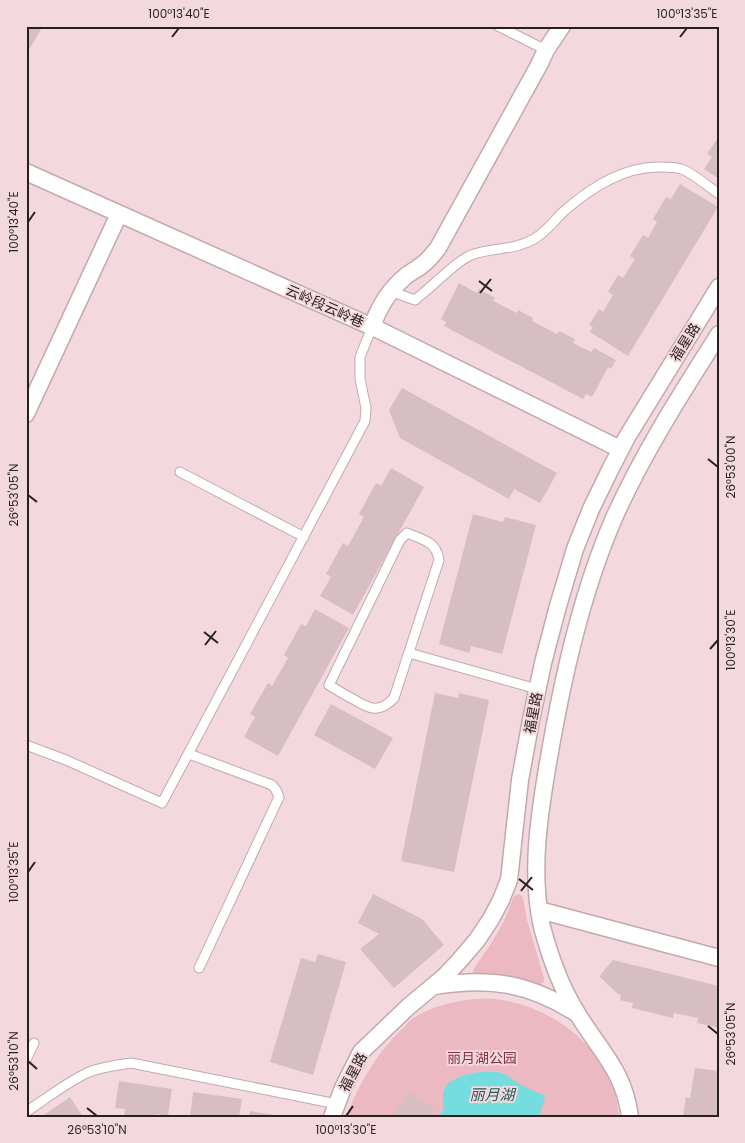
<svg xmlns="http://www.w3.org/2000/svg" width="745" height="1143" font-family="Poppins,'Noto Sans SC',sans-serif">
	<rect width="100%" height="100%" fill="#f3d9de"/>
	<path fill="#ecb8c2" d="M519,894L523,897L527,920L544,978V982L539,985L512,978L475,975L473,973L474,968L492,942L504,921L514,896Z
		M473,999C484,999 496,998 507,1001C562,1011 616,1058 619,1117H346C358,1085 376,1054 401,1030C405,1026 410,1020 415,1017C433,1006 452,1002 473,999Z"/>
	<path fill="#75dcdf" d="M480,1072H496L502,1073L525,1087L545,1096C544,1104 540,1109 540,1117H439C447,1105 442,1106 443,1094C445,1078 468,1074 480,1072Z"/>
	<path fill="#d7bec3" d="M26,26H43L26,55Z
		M719,136V179L704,169L712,157L707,154Z
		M680,184L718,207L628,356L590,332L593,327L589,325L599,309L603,312L613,295L608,292L618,275L623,278L635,259L630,256L643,235L648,238L657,222L653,219L666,197L671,199Z
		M459,283L477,293L479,289L495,298L493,301L517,313L518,310L533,318L532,321L557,334L559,331L575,339L573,343L591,352L594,348L616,360L611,369L608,367L592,397L586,394L583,399L444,326L446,322L441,319Z
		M402,388L557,473L540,503L514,489L509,499L400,438L389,410Z
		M391,468L424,487L353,615L320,596L331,577L326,574L343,543L348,546L364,517L359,514L376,483L381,486Z
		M473,514L503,522L505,517L536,525L502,654L471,646L469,653L439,644Z
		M315,609L349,628L278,756L244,737L255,717L250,714L268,683L272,686L288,658L284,655L301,624L306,626Z
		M435,693L458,698L459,693L489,700L454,872L401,861Z
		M331,704L393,738L375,769L314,735Z
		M373,894L422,919L444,945L394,988L360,949L379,934L358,923Z
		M318,954L346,962L313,1075L270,1062L301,958L315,962Z
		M613,960L719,986V1028L697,1023L698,1018L674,1013L673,1018L632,1008L633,1003L620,1000L621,995L618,994L600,977L601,974Z
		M695,1068L719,1071V1117H683L686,1097L690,1098Z
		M119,1081L172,1089L168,1116L156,1114L155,1117H124L125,1109L115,1108Z
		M409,1091L435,1109L430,1117H391Z
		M193,1092L242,1099L239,1117H190Z
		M70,1097L83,1117H41Z
		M250,1111L282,1116V1117H249Z"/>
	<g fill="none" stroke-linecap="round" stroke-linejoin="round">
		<g stroke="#c1a9ae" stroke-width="11">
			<path id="lane" d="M498,26L546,50
				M390,291L415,300C423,293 431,287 438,280C449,271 458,261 471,255C492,247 513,251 534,239C546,232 554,221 564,211C592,187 624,166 662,167C668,167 675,167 681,169C690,171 710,188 719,194
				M180,472L304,537
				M407,533C423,540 436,541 439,560L394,698C379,714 369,709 353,699C345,695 337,690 329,685L400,540Z
				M409,653L537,689
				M26,745L66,760L162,803L365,421L366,408L360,379V357L372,327
				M189,754L272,785L276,790L279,797L199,968
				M26,1060L34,1043
				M26,1112C47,1098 67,1082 89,1072C102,1067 117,1065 131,1063L337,1104"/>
		</g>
		<g stroke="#c1a9ae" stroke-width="19">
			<path id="street" d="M26,172L377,329L620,449
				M372,327C379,306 389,290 406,276C411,272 417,269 422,265C429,260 433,254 438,248L539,65L546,50L562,26
				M26,414L119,214
				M539,910L719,958
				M435,986C489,977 529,983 576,1013
				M332,1117L343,1088L361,1052L408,1007L444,977L460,960L477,940L491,919L501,900L509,880L520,780L531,720L543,663L558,606L575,549L591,509L610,470L627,437L719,287
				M630,1117C624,1070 599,1050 577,1013C560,986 550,957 542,927C530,873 539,816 548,763C562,681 581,594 614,518C643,453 681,394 719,334"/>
		</g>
		<use href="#lane" stroke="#fff" stroke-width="9"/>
		<use href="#street" stroke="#fff" stroke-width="16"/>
	</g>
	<path fill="none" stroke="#281f21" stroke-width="2" d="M172,37L179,28M680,37L687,28M28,222L35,212M479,281L492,291M480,293L491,279M708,459L718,467M28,495L37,502M204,632L218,643M205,645L216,631M710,649L718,640M28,872L35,862M519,879L533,890M521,891L532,877M708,1026L718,1034M28,1061L37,1069M87,1108L97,1116M346,1116L353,1106"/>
	<g text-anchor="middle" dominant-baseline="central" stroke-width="4" stroke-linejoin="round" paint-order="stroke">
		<g font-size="14" fill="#281f21" stroke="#f3d9de">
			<text transform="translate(325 306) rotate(24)">云岭段云岭巷</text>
			<text transform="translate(685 342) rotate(-58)">福星路</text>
			<text transform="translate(533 713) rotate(-79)">福星路</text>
			<text transform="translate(353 1072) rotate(-62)">福星路</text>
		</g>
		<g font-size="14" fill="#892f4a" stroke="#f3d9de">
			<text x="482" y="1058">丽月湖公园</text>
		</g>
		<g font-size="15" font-style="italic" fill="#2c5a5b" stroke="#f3d9de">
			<text x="492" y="1094">丽月湖</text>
		</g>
	</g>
	<rect width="745" height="1143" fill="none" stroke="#f3d9de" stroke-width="55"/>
	<rect x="28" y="28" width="690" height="1088" fill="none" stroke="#281f21" stroke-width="2"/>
	<g font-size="12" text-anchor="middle" fill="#281f21">
		<text x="179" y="18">100°13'40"E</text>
		<text x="687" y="18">100°13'35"E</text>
		<text transform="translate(14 222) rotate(-90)" y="4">100°13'40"E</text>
		<text transform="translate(731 467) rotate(-90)" y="4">26°53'00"N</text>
		<text transform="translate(14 495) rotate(-90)" y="4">26°53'05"N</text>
		<text transform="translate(731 640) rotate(-90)" y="4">100°13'30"E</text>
		<text transform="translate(14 872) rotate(-90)" y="4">100°13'35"E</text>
		<text transform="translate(731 1034) rotate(-90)" y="4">26°53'05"N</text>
		<text transform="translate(14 1061) rotate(-90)" y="4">26°53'10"N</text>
		<text x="97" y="1134">26°53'10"N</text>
		<text x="346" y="1134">100°13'30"E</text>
	</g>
</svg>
